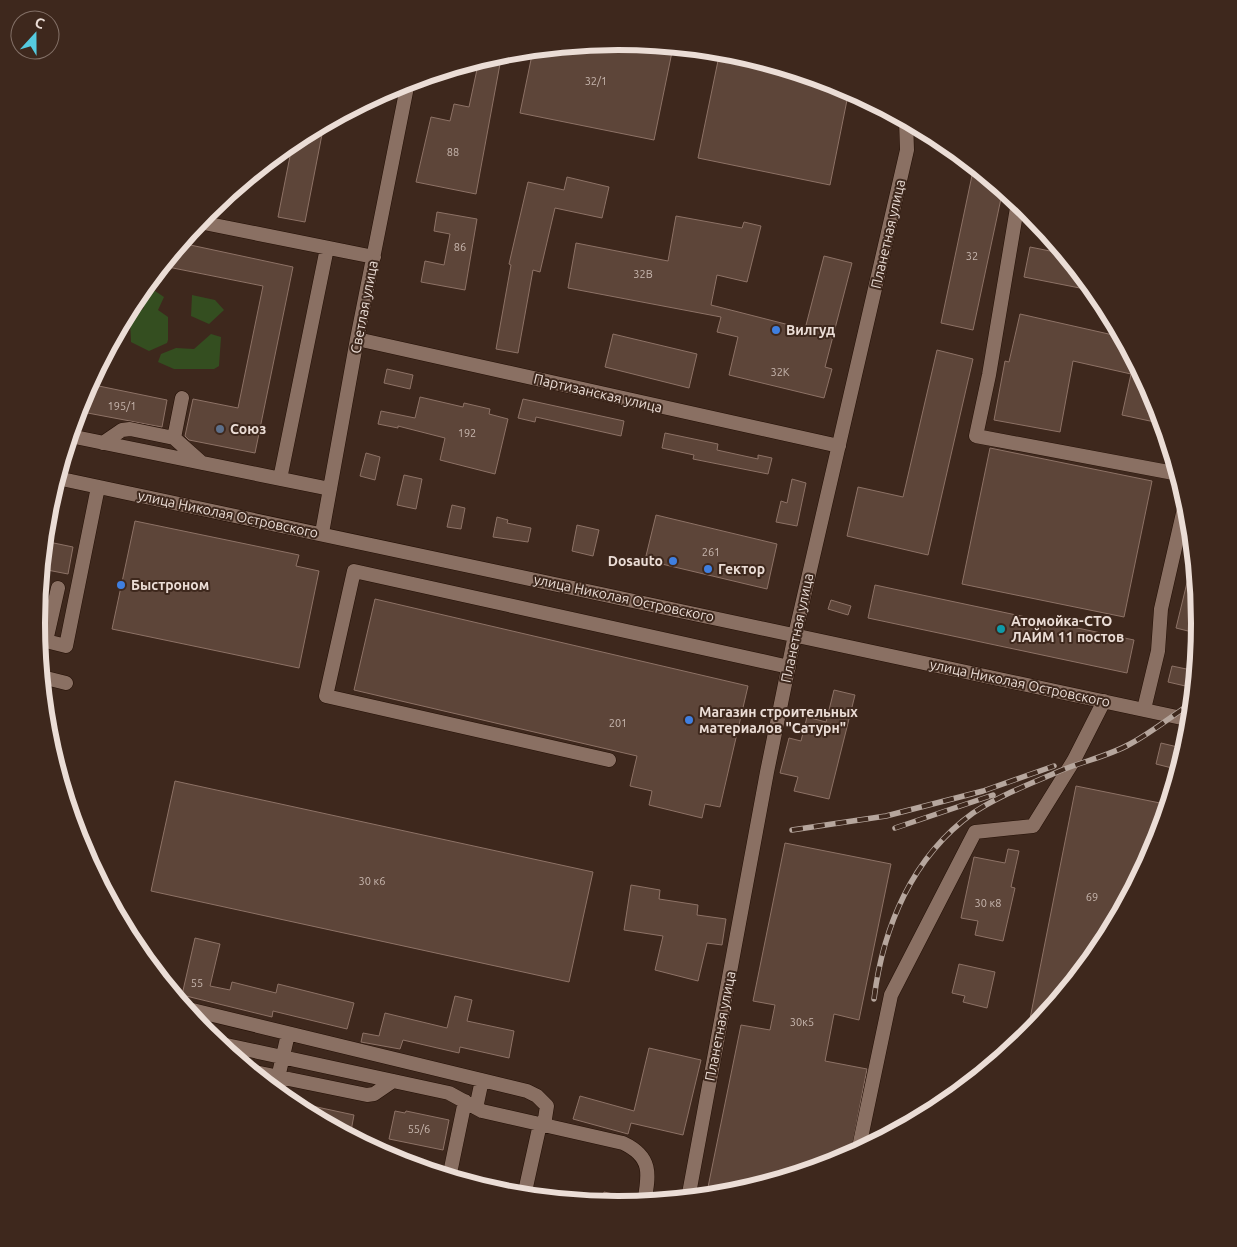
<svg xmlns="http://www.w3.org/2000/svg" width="1237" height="1247" font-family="Ubuntu,sans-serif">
	<rect width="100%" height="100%" fill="#3e281d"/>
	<path fill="#344e20" d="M152,289L164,297L158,310L168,317V340L167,343L149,351L131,342L130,319L144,308L140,294L143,290Z
		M192,295L215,300L224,310L209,324L191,316Z
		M211,334L221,337L219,366L214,369H174L158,362L161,354L176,348L194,349Z"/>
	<path fill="#5d4539" stroke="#8d7266" d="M619,41L673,47L654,140L520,113L533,50Z
		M720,51L732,52L849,90L830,185L698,158Z
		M502,53L476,194L416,182L431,117L450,121L454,104L469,107L479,60Z
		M324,124L305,222L278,217L293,141Z
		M974,166L1003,189L973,330L941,323Z
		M567,177L609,187L602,218L555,208L540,272L533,270L518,353L496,349L511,265L509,264L528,182L564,190Z
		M437,212L477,219L465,290L421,282L425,261L444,265L450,234L434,231Z
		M676,216L742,228L744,222L761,226L747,282L717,275L711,305L805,329L824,256L852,263L825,367L832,369L824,398L729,375L738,337L717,332L721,317L568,288L576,243L668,261Z
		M181,243L293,267L255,453L189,440L185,436L193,399L238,408L263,286L163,266Z
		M1030,247L1065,254L1095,291L1024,277Z
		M1020,314L1122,337L1157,401L1164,424L1122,415L1131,374L1073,361L1060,432L994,420L1005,361L1009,362Z
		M613,334L697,354L689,388L605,367Z
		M937,350L973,359L928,555L847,536L858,487L903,497Z
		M387,369L413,375L410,389L384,383Z
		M89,384L167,400L162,427L77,411Z
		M420,397L463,407L464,403L490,409L489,414L508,419L495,474L440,460L445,438L398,426V428L378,424L381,411L415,418Z
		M523,399L624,421L621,436L536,417L535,422L518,418Z
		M665,433L718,444L717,450L758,459V455L772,458L768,474L693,459L694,455L662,448Z
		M990,448L1152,481L1124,617L962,584Z
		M366,453L380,457L375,480L360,476Z
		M404,475L422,479L416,509L397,505Z
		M792,479L806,483L797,526L776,522L781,501L787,503Z
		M452,505L465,508L461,529L447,527Z
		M656,515L777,544L767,589L645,560Z
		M497,517L508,520L507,523L531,528L528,542L493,537Z
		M135,521L299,555L296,566L319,571L299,668L112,629Z
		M577,525L599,530L593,556L572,551Z
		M44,541L73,547L68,574L42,569Z
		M1193,558L1201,624L1200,634L1176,628Z
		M875,585L1134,640L1127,673L868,618Z
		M375,599L748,686L720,807L705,804L702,818L649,805L652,791L630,786L637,756L354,690Z
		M831,600L851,606L848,615L828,609Z
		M1172,666L1196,671L1194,688L1168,682Z
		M834,690L855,695L829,799L794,791L798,777L780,773L789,738L801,741L807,717L826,722Z
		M1161,743L1186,749L1180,770L1156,764Z
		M175,781L593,872L569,982L151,891Z
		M1076,786L1165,804L1158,841L1102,947L1026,1039Z
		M785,843L891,864L859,1020L834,1014L825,1061L867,1069L850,1157L841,1162L732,1195L706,1197L741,1025L770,1030L775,1005L753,1001Z
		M1008,849L1019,851L1011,887L1015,888L1003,941L975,935L978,921L961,918L974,857L1005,863Z
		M631,885L660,890L659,899L698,905L697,915L726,919L722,945L707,943L698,981L655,970L663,936L624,930Z
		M195,938L220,944L210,986L230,990L232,982L276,993L278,984L354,1003L347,1029L273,1011L272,1017L182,995Z
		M959,964L995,972L987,1008L963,1002L965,996L952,993Z
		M455,996L472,1000L467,1021L514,1031L509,1058L460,1047L459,1053L403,1040L400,1049L361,1042L363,1033L379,1036L385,1013L447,1028Z
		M649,1048L701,1060L683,1135L631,1123L628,1134L573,1119L580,1096L634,1111Z
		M289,1101L354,1115L351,1131L332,1127L295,1107Z
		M395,1111L405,1113L406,1111L449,1120L443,1150L389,1139Z
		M604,1192L636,1199V1204H601Z"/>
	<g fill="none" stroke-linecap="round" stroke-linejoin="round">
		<g stroke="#241006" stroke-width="15">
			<path id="minor" d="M1018,202L989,375L976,436L1179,474
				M199,222L374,257
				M357,339L839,446
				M70,436L330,489
				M174,438L182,398
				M103,443L122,430L130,429L174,438L202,463
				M57,478L1191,720
				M280,479L327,248
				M322,533L357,339L408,82
				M58,588L46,641L66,646L98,487
				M42,677L66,683
				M1144,709L1158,651L1161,609L1186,500
				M609,760L326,696L354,571L789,667
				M184,1008L527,1091L537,1096L547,1106L544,1125
				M217,1043L449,1093L482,1111L623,1143C653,1157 649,1175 644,1203
				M250,1071L367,1095L374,1094L393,1081
				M275,1091L288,1034
				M476,1108L482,1080
				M858,1152L891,995L975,832L1033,826L1074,760L1104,701
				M449,1178L465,1101
				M524,1196L540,1124
				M688,1199L767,772L795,635L907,150L906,120"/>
		</g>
		<use href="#minor" stroke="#8a7063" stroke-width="14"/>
		<g stroke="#b6a69d" stroke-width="5.5">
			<path id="rail" d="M895,828L993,795
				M792,830L886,816L983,791L1054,766
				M874,999C883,927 912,857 973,813C998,796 1028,785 1055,773C1079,762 1107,757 1130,744C1152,732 1172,716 1193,702"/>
		</g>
		<use href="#rail" stroke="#3e281d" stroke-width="4" stroke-dasharray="11" stroke-linecap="butt"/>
	</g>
	<g fill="#3f7fe0" stroke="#3e281d" stroke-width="2">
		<circle cx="776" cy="330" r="5"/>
		<circle cx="673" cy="561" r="5"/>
		<circle cx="708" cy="569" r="5"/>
		<circle cx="121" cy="585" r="5"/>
		<circle cx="689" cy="720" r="5"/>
	</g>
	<circle fill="#5c6f8a" stroke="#3e281d" stroke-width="2" cx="220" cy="429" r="5"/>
	<circle fill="#0f9aa8" stroke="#3e281d" stroke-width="2" cx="1001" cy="629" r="5"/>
	<g text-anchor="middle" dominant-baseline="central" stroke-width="4" stroke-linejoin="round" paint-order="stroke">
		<g font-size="11" fill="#c8b7af">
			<text x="596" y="81">32/1</text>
			<text x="453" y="152">88</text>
			<text x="460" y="247">86</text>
			<text x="972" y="256">32</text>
			<text x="643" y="274">32В</text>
			<text x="780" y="372">32К</text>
			<text x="122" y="406">195/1</text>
			<text x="467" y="433">192</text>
			<text x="711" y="552">261</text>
			<text x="618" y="723">201</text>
			<text x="372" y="881">30 к6</text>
			<text x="1092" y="897">69</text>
			<text x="988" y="903">30 к8</text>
			<text x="197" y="983">55</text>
			<text x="802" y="1022">30к5</text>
			<text x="419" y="1129">55/6</text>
		</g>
		<g font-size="14" fill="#ebddd6" stroke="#3e281d">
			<text transform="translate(888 234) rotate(-77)">Планетная улица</text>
			<text transform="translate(364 307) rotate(-79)">Светлая улица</text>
			<text transform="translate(598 393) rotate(13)">Партизанская улица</text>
			<text transform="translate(228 514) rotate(12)">улица Николая Островского</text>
			<text transform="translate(624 598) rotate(12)">улица Николая Островского</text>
			<text transform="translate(797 628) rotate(-78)">Планетная улица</text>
			<text transform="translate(1020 683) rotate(12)">улица Николая Островского</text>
			<text transform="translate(720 1026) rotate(-79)">Планетная улица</text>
		</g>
		<g font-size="14" font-weight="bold" fill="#ebddd6" stroke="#3e281d" text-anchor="start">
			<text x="786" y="330">Вилгуд</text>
			<text x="230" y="429">Союз</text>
			<text x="663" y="561" text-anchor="end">Dosauto</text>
			<text x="718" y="569">Гектор</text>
			<text x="131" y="585">Быстроном</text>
			<text x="1011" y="621">Атомойка-СТО<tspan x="1011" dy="16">ЛАЙМ 11 постов</tspan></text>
			<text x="699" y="712">Магазин строительных<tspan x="699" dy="16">материалов "Сатурн"</tspan></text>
		</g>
	</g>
	<path d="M0 0H1237V1247H0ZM45 623a573 573 0 1 1 1146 0a573 573 0 1 1-1146 0Z" fill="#3e281d" fill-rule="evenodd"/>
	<path fill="none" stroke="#ebddd6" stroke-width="6" d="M45 623a573 573 0 1 1 1146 0a573 573 0 1 1-1146 0Z"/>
	<g transform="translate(35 35) rotate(21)"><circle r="24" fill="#3e281d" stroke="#837067"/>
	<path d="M0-4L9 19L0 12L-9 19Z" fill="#55cadf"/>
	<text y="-8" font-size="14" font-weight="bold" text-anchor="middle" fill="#ebddd6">С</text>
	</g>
</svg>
